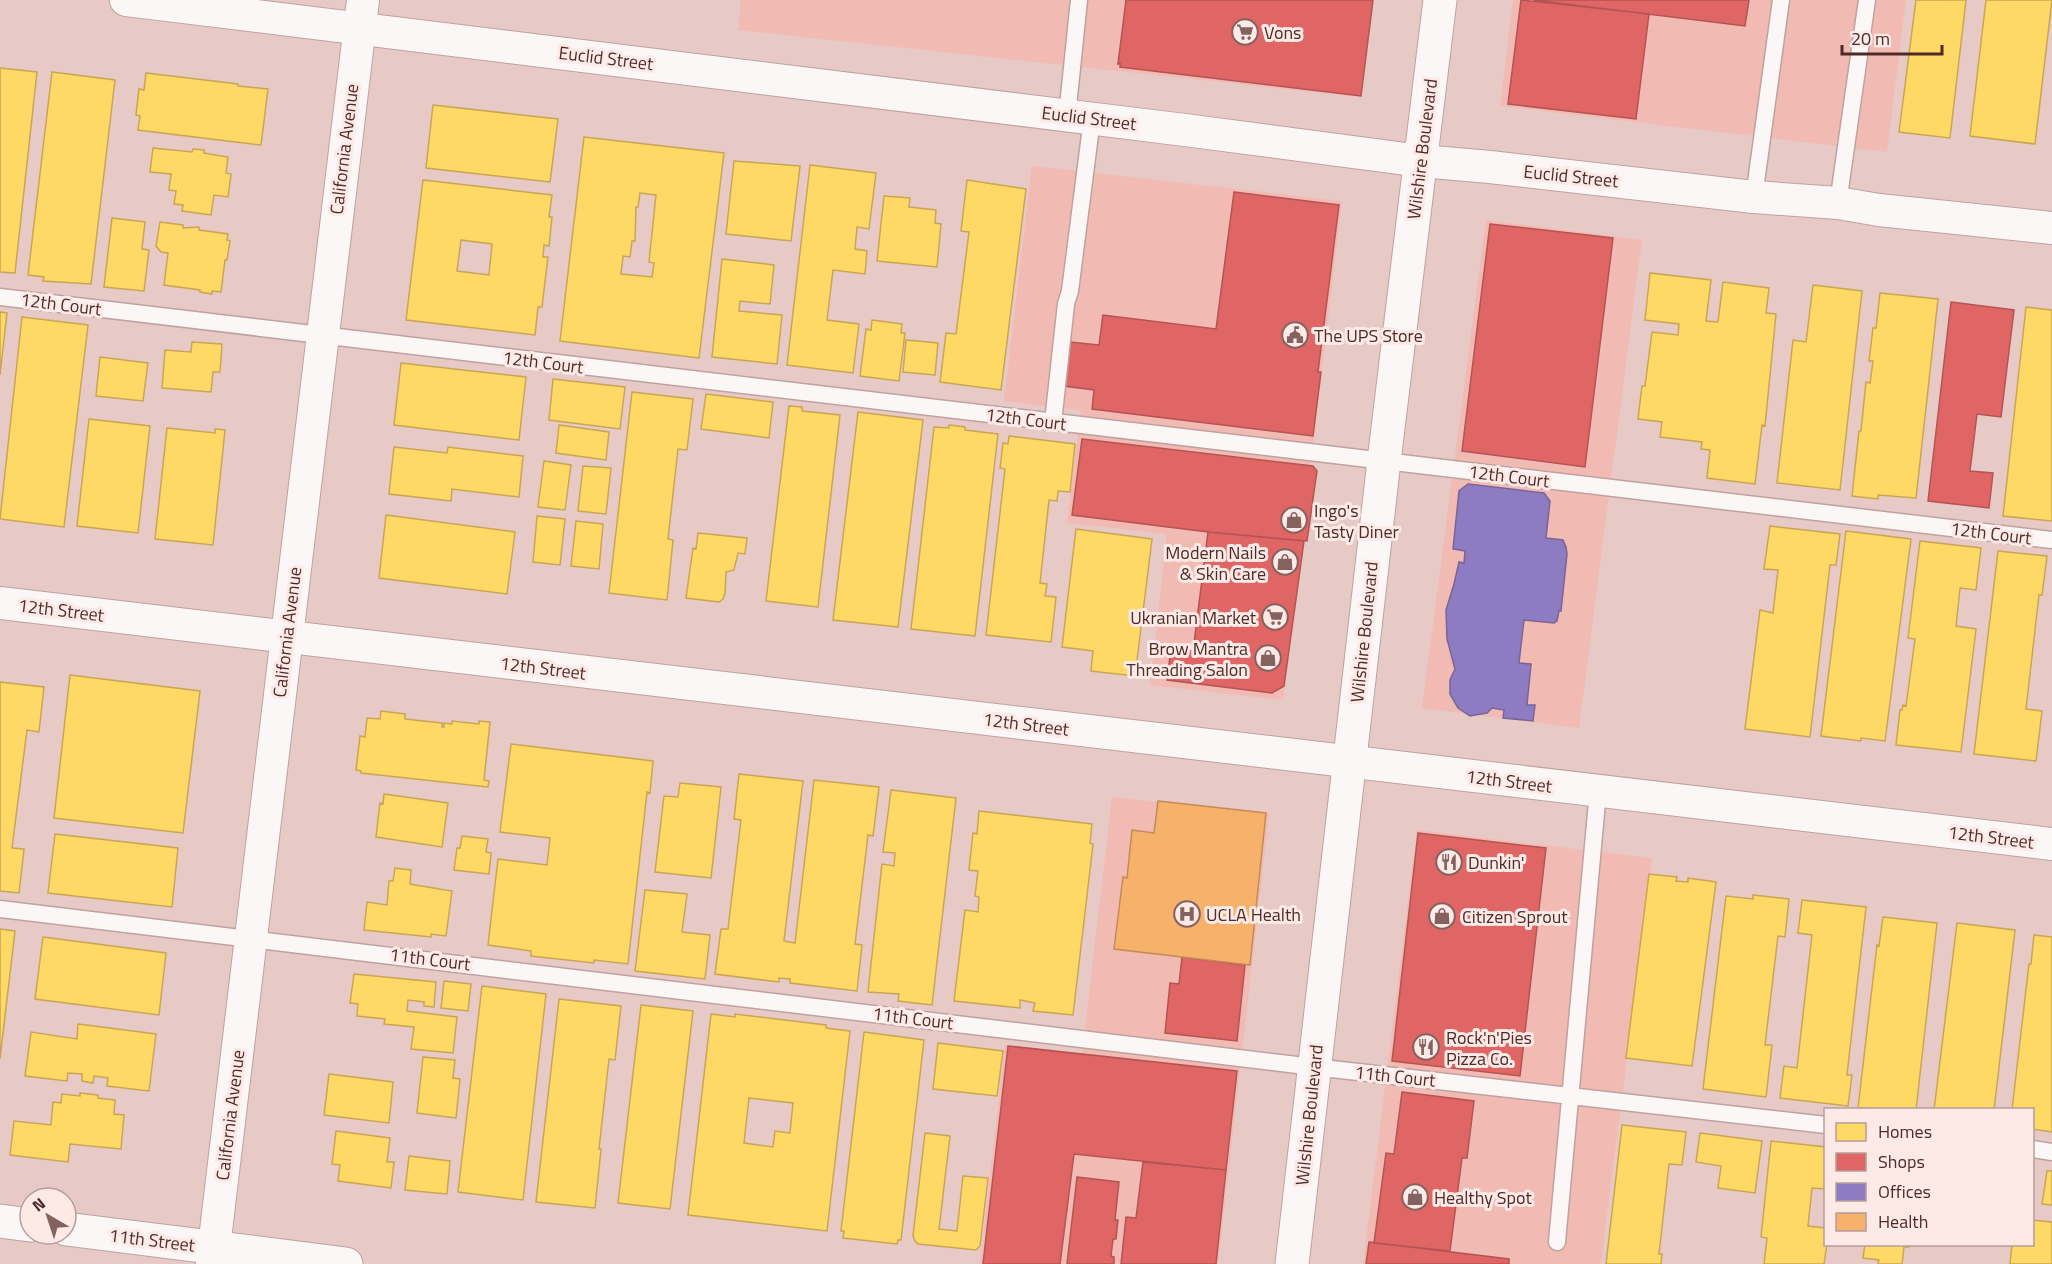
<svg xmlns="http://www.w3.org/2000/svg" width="2052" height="1264" font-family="'Titillium Web',sans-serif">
	<rect width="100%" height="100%" fill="#e7cac6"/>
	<path fill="#f1bab3" d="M741,0H1370L1359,97L738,30Z
		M1513,0H1906L1887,152L1500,106Z
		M1032,166L1342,201L1283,700L1150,685L1167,534L1067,523L1081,410L1004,401Z
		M1486,220L1642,240L1579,728L1422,708Z
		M1112,797L1269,814L1218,1264H980L1005,1045L1082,1053Z
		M1417,830L1652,858L1601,1264H1363Z"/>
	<path fill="#ffd966" stroke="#caa553" stroke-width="1.5" fill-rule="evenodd" d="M1916,0H1966L1950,138L1899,132Z
		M1986,0H2052L2035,144L1970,136Z
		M0,68L37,72L15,273L0,272Z
		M52,72L115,80L91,284L43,281L44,277L28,275Z
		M146,73L238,84V86L268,89L261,145L138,130L140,116L136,115L139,89L144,90Z
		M433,105L558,119L550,182L426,168Z
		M584,137L724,153L699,358L560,341ZM640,193L656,195L649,262L654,263L652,277L621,274L623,256L630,257L632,241H635L636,207H638Z
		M153,148L192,152L193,149L204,150V153L228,157L226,173L231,174L228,197L214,195L211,215L182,211L183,205L174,204L176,191L169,190L171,174L150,172Z
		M734,161L800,166L791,241L726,234Z
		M810,165L876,173L869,229L857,227L855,249L867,251L865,274L833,270L827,320L859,324L853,373L787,365Z
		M423,180L552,195L549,217H552L549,246L544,245L543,257H548L542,307H538L535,335L406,320ZM461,240L492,244L489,275L457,271Z
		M967,180L1026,189L1001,390L940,382L946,333L956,334L969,232L961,231Z
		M884,196L910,198L909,207L936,210L935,223L941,224L937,267L877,261Z
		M112,218L145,222L142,249L149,250L144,291L104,287Z
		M160,222L183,225V228L199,227V230L228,234L227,240L230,241L227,260H225L221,292L212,291V294L200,292V290L164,285L168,253L161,252L156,246Z
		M722,259L774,265L770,304L740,301L739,311L782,315L777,364L712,357Z
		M1650,273L1711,280L1706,321L1718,322L1723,282L1769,288L1766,313L1776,314L1765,426L1762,425L1755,484L1707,478L1710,450L1701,449L1702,442L1660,437L1662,422L1638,419L1642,386H1645L1652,332L1678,335L1679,324L1645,320Z
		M1813,285L1862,291L1840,490L1777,483L1793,340L1806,342Z
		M1880,293L1938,299L1916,498L1878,495V499L1852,496L1859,431H1861L1866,382L1870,383L1873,361H1869L1873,328H1876Z
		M2026,307L2052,310V521L2003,516Z
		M0,312L7,313L0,375Z
		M22,317L88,325L64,527L0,519Z
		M872,320L902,324L901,333H905L899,381L860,376L866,329L871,330Z
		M906,340L938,343L935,375L903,372Z
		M192,342L222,344L220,372H213L211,392L162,388L165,350L191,352Z
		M100,357L148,363L143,401L96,396Z
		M401,363L526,377L519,440L394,425Z
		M553,379L625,387L620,429L549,420Z
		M632,392L693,399L687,450L678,449L668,539L673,540L667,600L609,593Z
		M706,394L773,402L769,438L701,429Z
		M789,406L802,407V411L840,415L818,607L766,601Z
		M858,412L923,420L898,627L833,620Z
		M89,419L150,426L138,533L77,526Z
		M559,425L609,432L606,460L556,453Z
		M949,425L965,427V430L998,434L975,636L911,629L934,427L949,428Z
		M167,428L215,433V429L225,430L213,545L155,539Z
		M1009,436L1075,444L1070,492L1058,491L1057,501L1049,500L1040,583L1047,584L1045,596L1056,597L1051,642L986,635L1005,469L1000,468L1003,443L1008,444Z
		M394,447L447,453L448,447L523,456L519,497L452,489L451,501L389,494Z
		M544,461L571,465L565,510L538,507Z
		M583,466L611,468L606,514L578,511Z
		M386,515L515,532L507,594L379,578Z
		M537,516L565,519L560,565L533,562Z
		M576,521L603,524L599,569L571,566Z
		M1770,526L1840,534L1836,565H1830L1810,737L1745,729L1760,610L1773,613L1778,570L1764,569Z
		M1076,529L1152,539L1135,676L1091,671L1093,651L1062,647Z
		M1846,531L1911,539L1885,741L1861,738V741L1821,736Z
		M698,533L747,538L745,554L738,553L734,570L726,572L725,593L723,599L719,602L686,598L693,548L696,549Z
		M1920,541L1981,548L1976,590L1960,588L1956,626L1976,629L1961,752L1896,745L1900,710H1902L1903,705L1906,706L1915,639L1908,638Z
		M1998,551L2047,556L2042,595H2039L2026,709L2042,711L2036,761L1974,754Z
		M70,675L200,691L183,833L54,818Z
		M0,682L44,687L39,732L27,730L12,848L24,849L19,893L0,891Z
		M381,711L405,714V719L442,723V727H444V723L452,724V721L479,724V721L490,722L484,780L489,781L488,787L361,773V771L356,770L360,736L365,737L367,718L380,719Z
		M511,744L653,761L650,793L647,792L628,964L594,960V963L531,956V951L488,945L498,859L547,865L550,838L500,832Z
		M739,774L803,781L784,941L795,943L814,780L879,787L873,836L868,835L855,944L862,945L857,991L790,983V979L779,978V982L715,974L721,929H728L741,820L734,819Z
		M680,783L721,787L711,878L655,872L664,796L678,797Z
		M891,790L956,798L932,1005L898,1001L899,994L868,992L882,864L894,866L895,853L883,852Z
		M384,794L448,803L442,847L376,837L380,803L383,804Z
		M979,811L1092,824L1090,843L1093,844L1073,1015L1033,1011L1035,1003L1020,1000V1008L954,1001L965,910L978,912L979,897L975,896L978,871L969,870L973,833L977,834Z
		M55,834L178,848L172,907L48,893Z
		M462,836L488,839L486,852L491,853L489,874L454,870L457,848H460Z
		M395,868L411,870L410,884L452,891L446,936L431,934V937L364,930L367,902L387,905L389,881H393Z
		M1649,874L1677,877L1676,881L1688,882V878L1716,882L1692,1066L1626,1058Z
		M645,890L687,894L682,932L710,935L705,979L635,971Z
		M1753,895L1789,899L1785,937L1778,936L1765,1045H1772L1766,1097L1703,1089L1726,896L1753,899Z
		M1802,900L1866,907L1847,1075H1852L1848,1106L1780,1098L1784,1066L1797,1068L1812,935L1798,933Z
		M1883,917L1937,923L1916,1110L1858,1108L1877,945L1879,946Z
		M1957,923L2015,930L1994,1110H1934Z
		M0,929L15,931L0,1059Z
		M2034,935L2052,937V1132L2032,1129V1110H2012L2029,964H2031Z
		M43,937L166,953L159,1015L35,999Z
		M354,974L436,982L434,1007L424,1006V1002L408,1000L407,1011L457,1017L453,1053L411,1049L414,1027L384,1024L385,1019L357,1016L358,1004L350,1003Z
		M444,981L471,984L468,1011L441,1008Z
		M482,986L546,994L523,1200L458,1192Z
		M559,999L621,1006L615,1060L609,1059L599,1149H601L595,1208L536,1202Z
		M641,1005L693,1011L670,1209L618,1203Z
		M711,1014L735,1017V1014L826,1025V1028L850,1031L827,1231L688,1215ZM749,1098L793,1103L790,1133L775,1131L773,1147L744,1143Z
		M78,1024L156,1034L149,1091L107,1086L108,1078L94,1076L93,1083L82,1081V1074L68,1073L67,1081L25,1076L31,1032L77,1039Z
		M864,1032L924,1040L901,1240H898L897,1244L843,1238L844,1231H841Z
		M938,1043L1003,1051L997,1096L933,1089Z
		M423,1057L455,1060L453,1078L460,1079L456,1118L417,1113Z
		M329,1074L393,1082L389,1123L324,1115Z
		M80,1093L98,1095V1098L115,1100L114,1114L124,1115L121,1149L70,1144L68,1162L10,1155L14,1121L51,1125L53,1102L61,1103L62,1094L80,1096Z
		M1622,1125L1686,1132L1682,1165L1669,1164L1659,1254H1662L1661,1264H1606Z
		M336,1131L390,1138L387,1162H394L391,1188L338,1181L340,1165L332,1164Z
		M925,1133L950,1136L939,1229L957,1231L963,1176L988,1178L980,1246L976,1250L918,1244L915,1241L913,1236Z
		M1700,1133L1762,1141L1755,1193L1718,1188L1721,1166L1696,1162Z
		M1771,1141L1826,1147V1189L1812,1188L1808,1226L1826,1228L1827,1244L1824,1264H1764L1767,1238L1761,1237Z
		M409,1156L450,1161L447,1194L405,1190Z
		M2047,1171H2052V1205L2042,1204Z
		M2032,1220L2052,1222V1264H2010L2012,1244H2032Z
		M1865,1244H1909V1247H1904L1902,1264H1878L1879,1260L1863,1258Z"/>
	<path fill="#e06666" stroke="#b45453" stroke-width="1.5" d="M1126,0H1373L1361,96L1120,67V63L1118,64Z
		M1521,0L1649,14L1636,119L1508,104Z
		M1533,0H1749L1745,26Z
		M1234,192L1339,205L1318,372H1321L1313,436L1092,409L1094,390L1064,386L1070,342L1099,345L1103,315L1216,329Z
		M1490,224L1613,238L1585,467L1462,451Z
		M1951,302L2014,310L2001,417L1977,414L1970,471L1993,473L1989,508L1928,501Z
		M1082,439L1313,466L1317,471L1307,541L1208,532L1072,515Z
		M1208,532L1304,541L1284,686L1272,693L1167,680L1171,648L1193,651Z
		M1418,833L1546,848L1520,1076L1392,1061Z
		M1182,957L1245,965L1237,1041L1165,1033L1170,983L1179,984Z
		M1008,1046L1237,1071L1226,1170L1074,1154L1060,1264H983Z
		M1402,1092L1474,1101L1467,1158H1462L1450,1251L1374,1243L1386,1153L1394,1154Z
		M1143,1162L1226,1170L1216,1264H1121L1126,1217L1136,1218Z
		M1077,1177L1119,1182L1115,1220H1118L1116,1239H1113L1111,1256L1114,1257V1264H1067Z
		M1369,1242L1509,1259V1264H1366Z"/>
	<path fill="#8e7cc3" stroke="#7b6494" stroke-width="1.5" d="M1468,484L1544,493L1550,501L1546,538L1563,540L1566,547L1567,554L1561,611H1559L1557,621L1554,623L1524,620L1519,663L1531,664L1527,705H1535L1533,721L1503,718L1504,710L1492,708L1487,713L1470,716L1458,708L1450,694V680L1455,669L1447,639L1446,610L1454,584L1459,562L1464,563L1465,551L1453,549L1459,491Z"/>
	<path fill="#f6b26b" stroke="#c48a57" stroke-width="1.5" d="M1158,801L1266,813L1250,965L1114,949L1123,877L1127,878L1132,830L1154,833Z"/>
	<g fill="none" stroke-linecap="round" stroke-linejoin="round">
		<g stroke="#bfa2a0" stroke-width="19">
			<path id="service" d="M1067,116L1079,0
				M1754,197L1781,0
				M1838,203L1867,0
				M0,297L2052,540
				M1053,422L1066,304L1070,291L1092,119
				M0,909L1314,1067L1826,1125
				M2032,1149L2052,1152
				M1557,1242L1598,791"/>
		</g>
		<g stroke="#bfa2a0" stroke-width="34">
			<path id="minor" d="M126,0L1185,130L1421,161L1490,167L1754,197L1838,203L1879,210L2052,228
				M0,603L2052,844
				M212,1264L363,0"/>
		</g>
		<g stroke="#bfa2a0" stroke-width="35">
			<path id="tertiary" d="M0,1221L30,1225
				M66,1229L346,1264"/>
		</g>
		<g stroke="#bfa2a0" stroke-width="35">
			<path id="primary" d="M1292,1264L1384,461L1440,0"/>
		</g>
		<use href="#service" stroke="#fbf7f6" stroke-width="16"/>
		<use href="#minor" stroke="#fbf7f6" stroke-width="32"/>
		<use href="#tertiary" stroke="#fbf7f6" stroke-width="33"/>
		<use href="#primary" stroke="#fbf7f6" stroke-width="33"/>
	</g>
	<defs>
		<g id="supermarket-ring" transform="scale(1.35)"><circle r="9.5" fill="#fdeae7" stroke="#84635f" stroke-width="1.5"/><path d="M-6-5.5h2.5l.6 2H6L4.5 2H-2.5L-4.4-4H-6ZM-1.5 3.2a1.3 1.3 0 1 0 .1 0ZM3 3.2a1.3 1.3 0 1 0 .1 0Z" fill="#84635f"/></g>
		<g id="civic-ring" transform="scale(1.35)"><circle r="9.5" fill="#fdeae7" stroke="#84635f" stroke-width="1.5"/><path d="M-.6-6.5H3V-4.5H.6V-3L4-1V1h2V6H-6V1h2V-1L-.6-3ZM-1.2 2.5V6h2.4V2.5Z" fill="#84635f"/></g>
		<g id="shop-ring" transform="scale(1.35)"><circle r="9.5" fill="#fdeae7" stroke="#84635f" stroke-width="1.5"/><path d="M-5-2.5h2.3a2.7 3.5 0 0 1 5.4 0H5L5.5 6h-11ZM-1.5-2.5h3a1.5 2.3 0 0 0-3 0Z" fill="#84635f"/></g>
		<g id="restaurant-ring" transform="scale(1.35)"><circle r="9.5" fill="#fdeae7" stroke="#84635f" stroke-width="1.5"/><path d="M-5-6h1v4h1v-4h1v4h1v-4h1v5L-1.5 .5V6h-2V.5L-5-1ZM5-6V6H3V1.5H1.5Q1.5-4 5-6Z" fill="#84635f"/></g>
		<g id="hospital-ring" transform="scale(1.35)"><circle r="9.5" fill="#fdeae7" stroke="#84635f" stroke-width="1.5"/><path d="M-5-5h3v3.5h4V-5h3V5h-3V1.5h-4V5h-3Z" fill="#84635f"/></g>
	</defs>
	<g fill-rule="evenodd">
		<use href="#supermarket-ring" x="1245" y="32"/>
		<use href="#civic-ring" x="1295" y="335"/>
		<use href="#shop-ring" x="1294" y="520"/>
		<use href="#shop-ring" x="1285" y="562"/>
		<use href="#supermarket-ring" x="1275" y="617"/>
		<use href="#shop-ring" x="1268" y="658"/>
		<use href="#restaurant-ring" x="1449" y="862"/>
		<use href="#hospital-ring" x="1187" y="914"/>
		<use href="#shop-ring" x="1442" y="916"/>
		<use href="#restaurant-ring" x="1426" y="1047"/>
		<use href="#shop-ring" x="1415" y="1197"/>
	</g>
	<g text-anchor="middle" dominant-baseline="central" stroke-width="6" stroke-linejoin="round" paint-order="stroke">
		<g font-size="18" fill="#4e2b27" stroke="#fdeae7" text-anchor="start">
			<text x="1264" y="32">Vons</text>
			<text x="1314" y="335">The UPS Store</text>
			<text x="1314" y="510">Ingo's<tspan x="1314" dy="21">Tasty Diner</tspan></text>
			<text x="1266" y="552" text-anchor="end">Modern Nails<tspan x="1266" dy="21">&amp; Skin Care</tspan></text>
			<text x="1256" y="617" text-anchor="end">Ukranian Market</text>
			<text x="1248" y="648" text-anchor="end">Brow Mantra<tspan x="1248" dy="21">Threading Salon</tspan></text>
			<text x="1468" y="862">Dunkin'</text>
			<text x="1206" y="914">UCLA Health</text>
			<text x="1462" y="916">Citizen Sprout</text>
			<text x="1446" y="1037">Rock'n'Pies<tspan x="1446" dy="21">Pizza Co.</tspan></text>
			<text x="1434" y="1197">Healthy Spot</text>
		</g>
		<g font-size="18" fill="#4e2b27" stroke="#fdeae7">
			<text transform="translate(606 58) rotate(7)">Euclid Street</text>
			<text transform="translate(1089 118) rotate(7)">Euclid Street</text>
			<text transform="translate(344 149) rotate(-83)">California Avenue</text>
			<text transform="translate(1422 149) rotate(-83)">Wilshire Boulevard</text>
			<text transform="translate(1571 176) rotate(6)">Euclid Street</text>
			<text transform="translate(61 304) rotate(7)">12th Court</text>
			<text transform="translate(543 362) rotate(7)">12th Court</text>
			<text transform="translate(1026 419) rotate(7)">12th Court</text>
			<text transform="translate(1509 476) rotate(7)">12th Court</text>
			<text transform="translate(1991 533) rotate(7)">12th Court</text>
			<text transform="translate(61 610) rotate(7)">12th Street</text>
			<text transform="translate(287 632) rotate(-83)">California Avenue</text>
			<text transform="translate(1364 632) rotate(-84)">Wilshire Boulevard</text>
			<text transform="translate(543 668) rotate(7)">12th Street</text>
			<text transform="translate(1026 724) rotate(7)">12th Street</text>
			<text transform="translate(1509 781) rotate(7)">12th Street</text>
			<text transform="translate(1991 837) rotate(7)">12th Street</text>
			<text transform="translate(430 959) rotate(7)">11th Court</text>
			<text transform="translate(913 1018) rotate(7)">11th Court</text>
			<text transform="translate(1395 1076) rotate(6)">11th Court</text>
			<text transform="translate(230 1115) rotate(-83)">California Avenue</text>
			<text transform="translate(1309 1115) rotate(-84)">Wilshire Boulevard</text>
			<text transform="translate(152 1240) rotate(7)">11th Street</text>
		</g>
	</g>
	<rect x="1824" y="1108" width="210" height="138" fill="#fdeae7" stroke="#b79e9a" stroke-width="1.5"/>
	<rect x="1836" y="1123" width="30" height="18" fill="#ffd966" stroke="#b79e9a" stroke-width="1.5"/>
	<text x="1878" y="1138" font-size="18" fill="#4e2b27">Homes</text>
	<rect x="1836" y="1153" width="30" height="18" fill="#e06666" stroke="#b79e9a" stroke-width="1.5"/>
	<text x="1878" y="1168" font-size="18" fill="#4e2b27">Shops</text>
	<rect x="1836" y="1183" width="30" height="18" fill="#8e7cc3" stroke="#b79e9a" stroke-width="1.5"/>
	<text x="1878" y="1198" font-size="18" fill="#4e2b27">Offices</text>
	<rect x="1836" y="1213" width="30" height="18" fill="#f6b26b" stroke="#b79e9a" stroke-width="1.5"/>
	<text x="1878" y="1228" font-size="18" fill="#4e2b27">Health</text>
	<g transform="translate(48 1216) rotate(321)"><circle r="28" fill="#fdeae7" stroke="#b79e9a" stroke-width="1.5"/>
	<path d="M0-4.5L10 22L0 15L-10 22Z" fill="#84635f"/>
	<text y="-9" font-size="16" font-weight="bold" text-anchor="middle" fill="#4e2b27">N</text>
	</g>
	<path d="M1842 45v9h100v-9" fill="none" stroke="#4e2b27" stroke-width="3"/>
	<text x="1851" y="45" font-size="18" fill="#4e2b27" stroke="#fdeae7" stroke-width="4.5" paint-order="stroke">20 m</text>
</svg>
